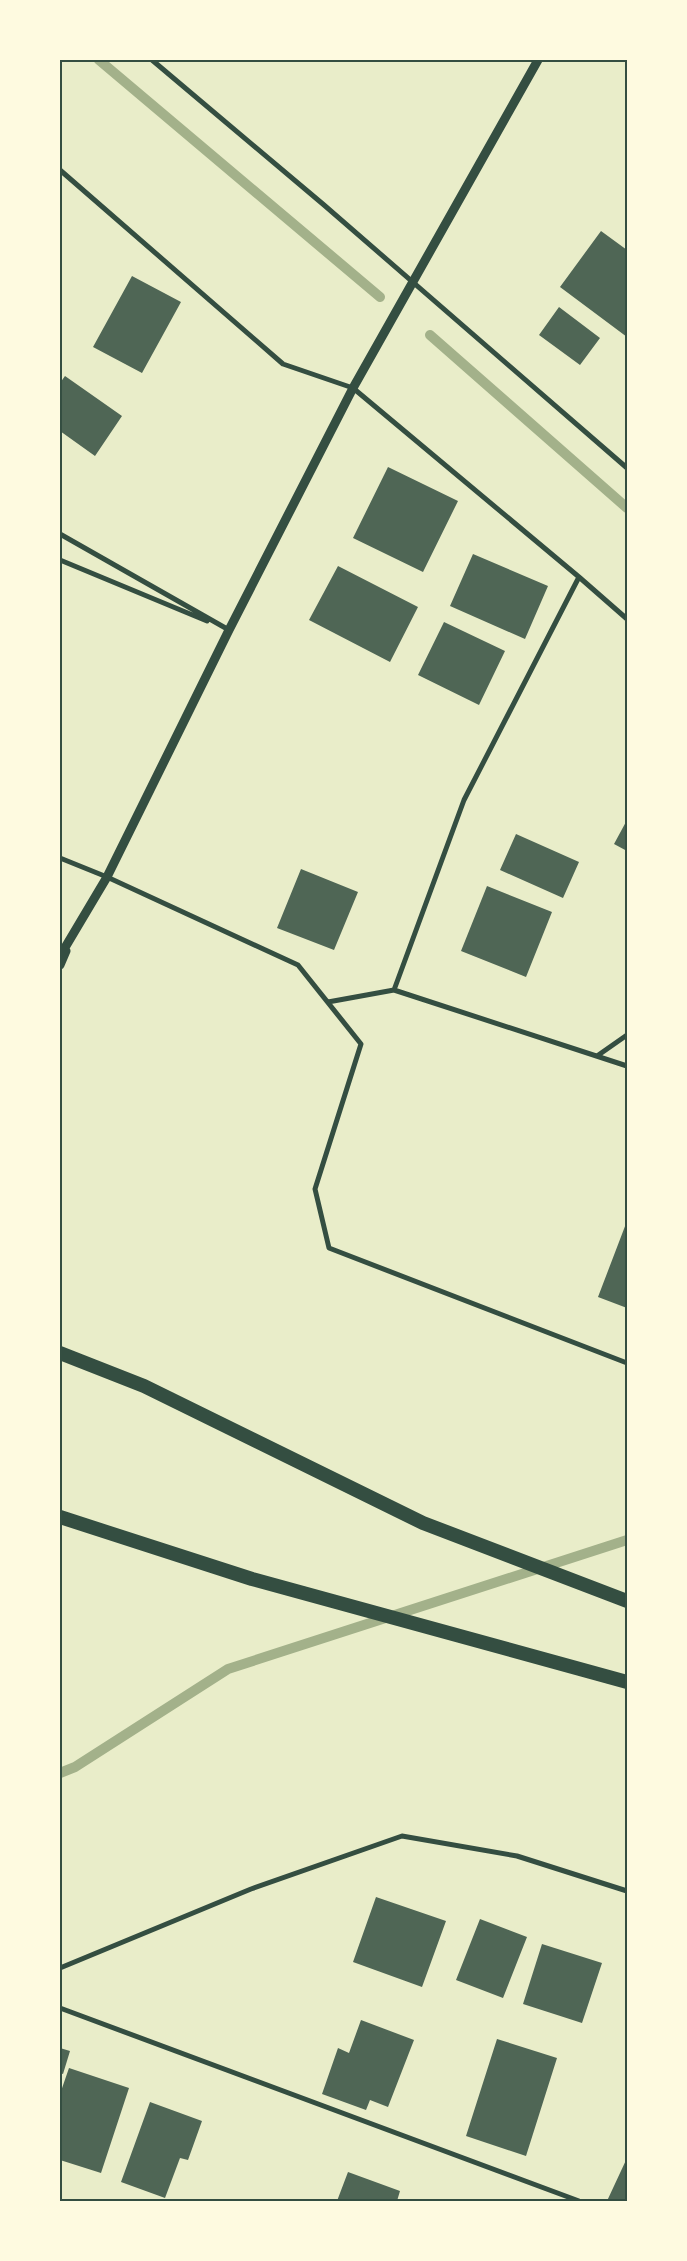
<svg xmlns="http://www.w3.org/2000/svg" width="687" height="2261" font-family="Karla,sans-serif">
	<rect width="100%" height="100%" fill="#e9edc9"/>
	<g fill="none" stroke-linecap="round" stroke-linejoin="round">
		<path stroke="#a3b18a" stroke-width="10" d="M99,60L380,297
			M430,335L627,508
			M60,1773L75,1767L228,1669L627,1540"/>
	</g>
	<path fill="#4f6655" d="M601,231L627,250V337L560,287Z
		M132,276L181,302L142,373L93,347Z
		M559,307L600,338L580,365L539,335Z
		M65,376L122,416L95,456L60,431V383Z
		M388,467L458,501L423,572L353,538Z
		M473,554L548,586L525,639L450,606Z
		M338,566L418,607L390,662L309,620Z
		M444,622L505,651L479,705L418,675Z
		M627,820V851L614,844Z
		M516,834L579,862L563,898L500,870Z
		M301,869L358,892L334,950L277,928Z
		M487,886L552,912L526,977L461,951Z
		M627,1221V1308L598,1297Z
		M376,1897L446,1921L422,1987L353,1962Z
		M480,1919L527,1937L503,1998L456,1980Z
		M542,1944L602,1963L582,2023L523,2004Z
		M361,2020L414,2040L388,2107L370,2100L366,2110L322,2094L338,2048L349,2053Z
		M497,2039L557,2058L526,2156L466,2136Z
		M60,2048L70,2051L63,2074L60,2073Z
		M69,2068L129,2088L101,2173L60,2160V2094Z
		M150,2102L202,2121L188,2160L180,2158L165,2198L121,2182Z
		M627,2158V2201H607Z
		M348,2172L400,2191L397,2201H337Z"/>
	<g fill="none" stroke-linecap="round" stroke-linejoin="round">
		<path stroke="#344e41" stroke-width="5" d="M152,60L324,205L627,468
			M60,170L283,364L353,388L579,577L627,619
			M60,534L229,630
			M60,560L207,621
			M60,858L107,877L298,965L361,1044L315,1189L329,1248L627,1363
			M394,990L464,800L579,577
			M328,1002L394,990L627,1066
			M597,1056L627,1035
			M60,1968L251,1889L402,1836L517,1856L627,1891
			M60,2008L579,2201"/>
		<path stroke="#344e41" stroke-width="9" d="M60,956L107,877L229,630L353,388L538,60
			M60,965L66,951"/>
		<path stroke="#344e41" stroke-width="14" d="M60,1353L144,1386L423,1523L627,1601
			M60,1517L252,1579L627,1682"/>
	</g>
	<rect width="687" height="2261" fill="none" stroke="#fefae0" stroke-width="122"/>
	<rect x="61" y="61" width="565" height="2139" fill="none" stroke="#344e41" stroke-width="2"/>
</svg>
